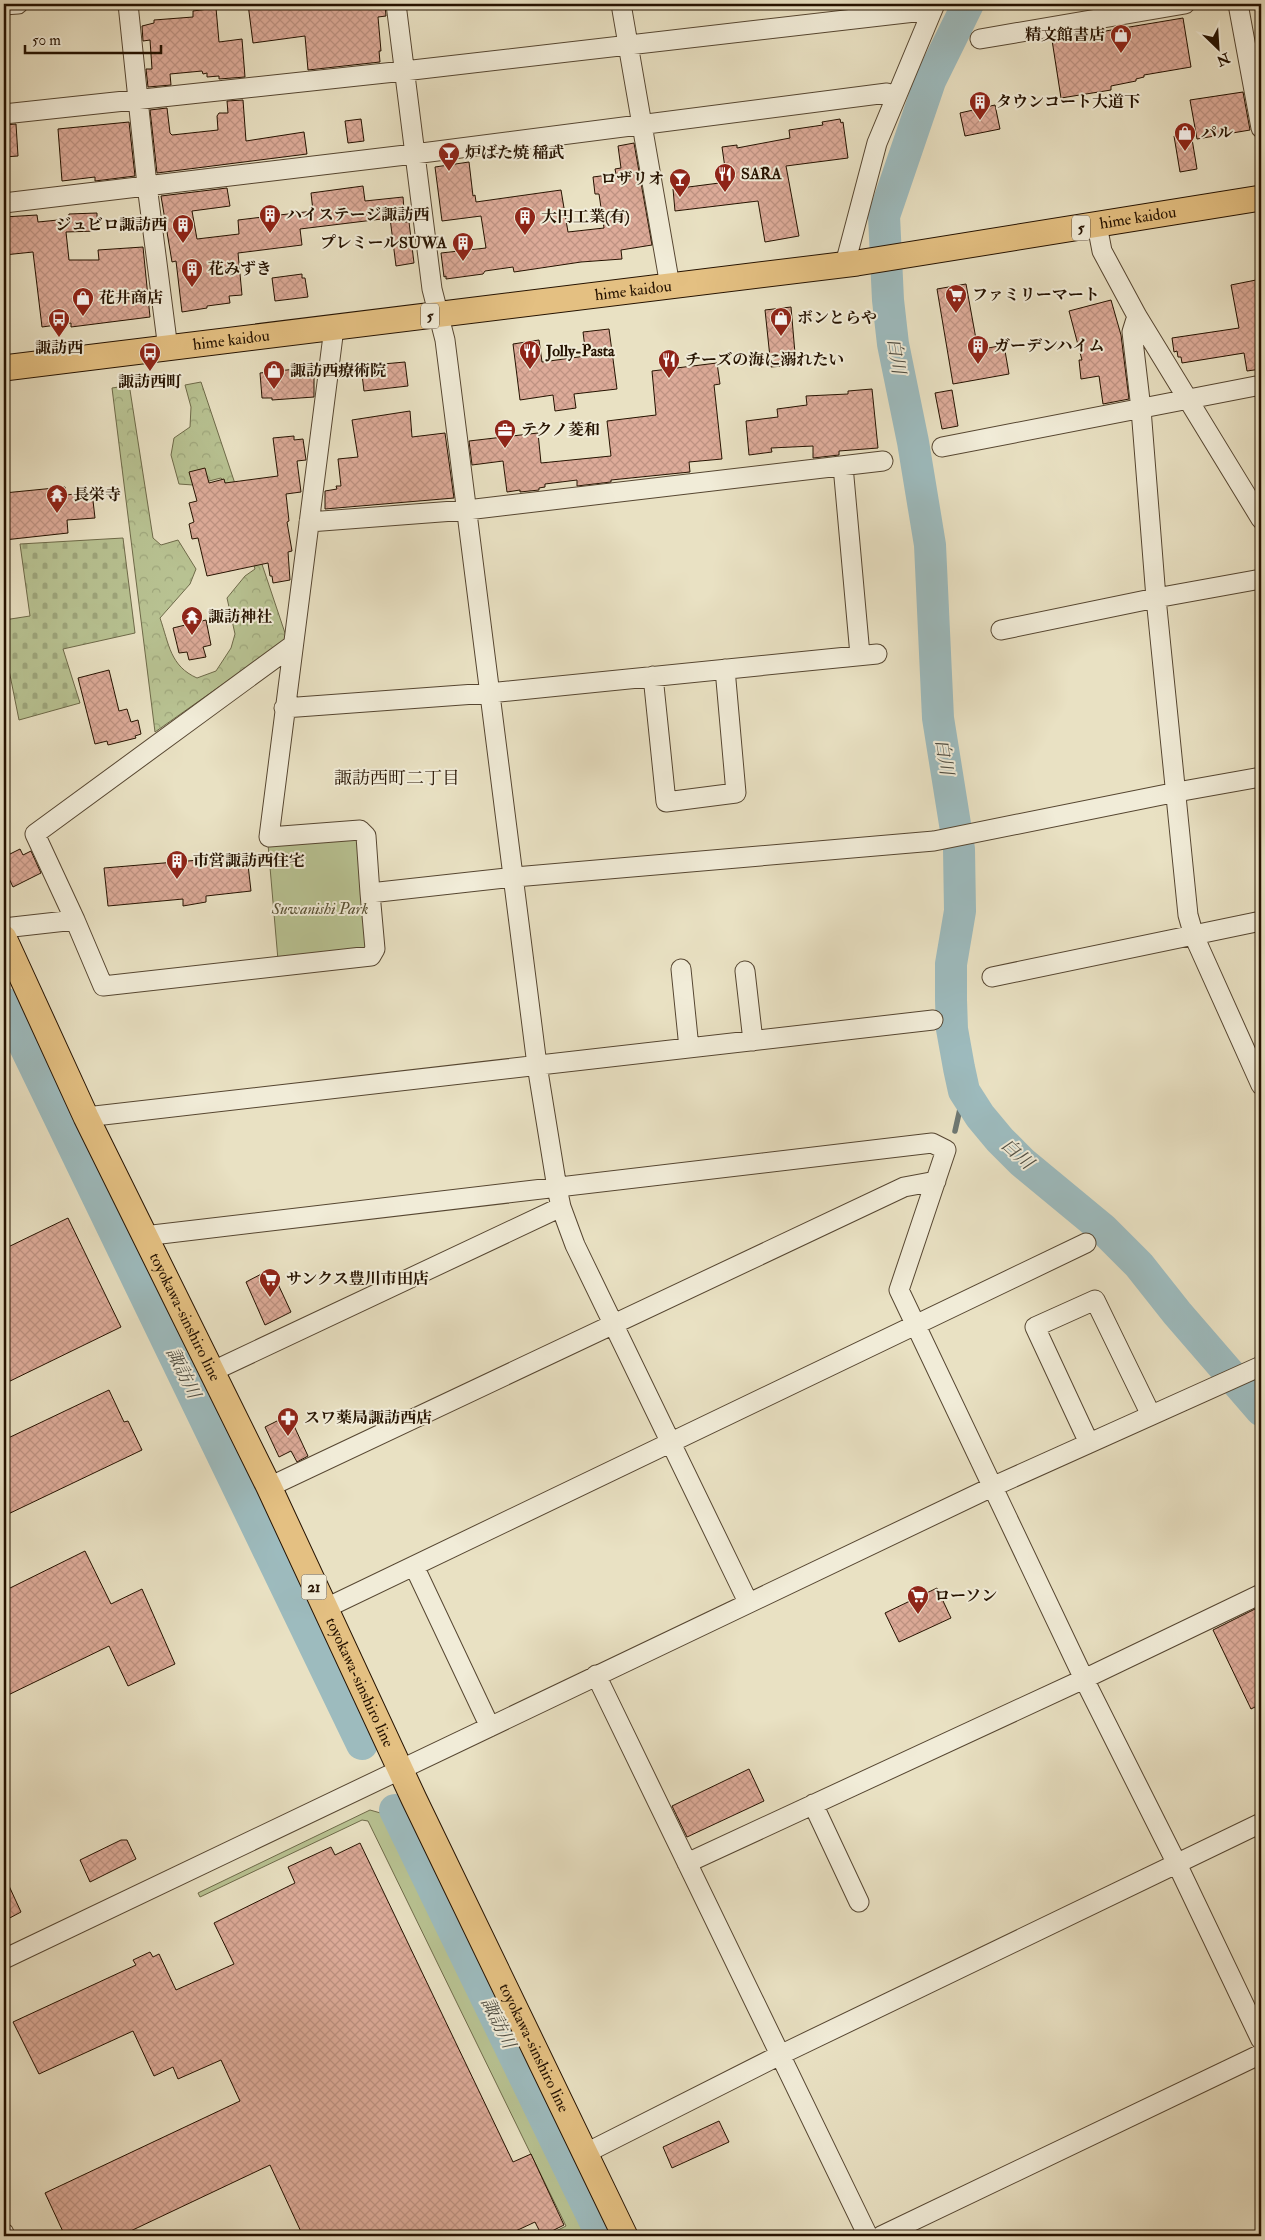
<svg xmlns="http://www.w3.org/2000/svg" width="1265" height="2240" font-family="'IM FELL Double Pica','Noto Serif JP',serif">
	<defs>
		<pattern id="forest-crowns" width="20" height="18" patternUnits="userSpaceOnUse" patternTransform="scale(1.25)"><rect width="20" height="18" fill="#b8c292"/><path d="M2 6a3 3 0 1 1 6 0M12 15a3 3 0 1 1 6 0" fill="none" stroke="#9ea67c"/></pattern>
		<pattern id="cemetery-stones" width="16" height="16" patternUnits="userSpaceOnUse" patternTransform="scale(1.25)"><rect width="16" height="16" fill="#b8c292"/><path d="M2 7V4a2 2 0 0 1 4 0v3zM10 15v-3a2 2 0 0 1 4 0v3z" fill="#9ea67c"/></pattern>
		<pattern id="building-cross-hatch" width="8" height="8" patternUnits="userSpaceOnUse" patternTransform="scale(1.25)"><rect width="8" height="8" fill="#ddab99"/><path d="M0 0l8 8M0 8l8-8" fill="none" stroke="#be9282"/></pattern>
	</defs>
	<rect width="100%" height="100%" fill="#e9e1c3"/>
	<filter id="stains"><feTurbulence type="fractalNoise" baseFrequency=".004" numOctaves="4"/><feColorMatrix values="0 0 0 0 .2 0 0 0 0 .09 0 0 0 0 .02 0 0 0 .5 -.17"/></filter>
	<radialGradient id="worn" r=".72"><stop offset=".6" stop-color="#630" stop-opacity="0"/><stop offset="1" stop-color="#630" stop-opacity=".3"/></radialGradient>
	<path fill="#b8c292" stroke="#6e6a49" d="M353,836L361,844L371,945L363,952L278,960L268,844Z
		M370,1810L391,1816L596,2236H546L566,2226L368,1821L362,1820L200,1897L198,1893Z"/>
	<path fill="url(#forest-crowns)" stroke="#6e6a49" d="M201,382L287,639L155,732L112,388L125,386L130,390L153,538L161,545L178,540L196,569L190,584L160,618C169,644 170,666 197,678L216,671L231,648L235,634L227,598L245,576L255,569L229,487L221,478L193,485L179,484L171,455L174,438L190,427L191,407L185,385Z"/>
	<path fill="url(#cemetery-stones)" stroke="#6e6a49" d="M123,538L135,633L63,649L80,703L19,720L4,645V620L30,616L20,544Z"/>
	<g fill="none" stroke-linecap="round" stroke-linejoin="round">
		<path stroke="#6d7772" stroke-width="5.5" d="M955,1131L964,1091"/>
		<path stroke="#9dbbbe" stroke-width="32" d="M968,4L930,81L884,216L888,300L893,344L913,442L930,545L938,718L959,849L960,911L951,964V1000L952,1029L959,1068L964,1091L980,1116L1000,1140L1022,1162L1103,1229L1139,1265L1177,1313L1261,1410
			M4,1003L362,1744
			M395,1810L602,2236"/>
	</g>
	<path fill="url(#building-cross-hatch)" stroke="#251200" d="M248,4H385L386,16L378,17L381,51H379L380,62L308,70L305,36L253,43Z
		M216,8L219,42L242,39L245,77L219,79V76L207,77V73L203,74L202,71L170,74L171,85L148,87L146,69H152L150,40L143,41L142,26L154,23V20L193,17V11Z
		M1183,18L1191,67L1144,75V77L1136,79V81L1111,86V90L1061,98L1052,40Z
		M1243,92L1250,130L1197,139L1190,100Z
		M243,100L246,141L304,132L307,154L157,173L150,110L167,108L170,133L172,135L218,130L217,116L219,113H228L227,101Z
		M995,105L1000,129L965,136L960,113Z
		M361,119L364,141L348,143L345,121Z
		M840,119L841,123L843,122L848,158L786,166L799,236L765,242L758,201L675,211L673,189L727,182L722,147L737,145V148L790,138L789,130L823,125L822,122Z
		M129,122L135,176L95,181V177L62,181L58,129Z
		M16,124L18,156L4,157V125Z
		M1191,133L1197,169L1180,172L1174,136Z
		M634,143L652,245L621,250L622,259L581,262L514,272L513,267L485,271L483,274L446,279V276L444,277L441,253L486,248L481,216L442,221L435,167L469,162L473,196L475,195L476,202L561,190L568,232L604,228L599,194H595L593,177L616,174L615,169L621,168L618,146Z
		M363,186L365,201L403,197L405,222H409L414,263L396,266L390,218L300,229L302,245L238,253L242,295L229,296L230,303L207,306V308L182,312L176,261L172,262L161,196L227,188L230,206L192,211L197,239L239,234L238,220L313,211L311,193Z
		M97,213V231L66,232L69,260H99L98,250L143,247L150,317L71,327V323L42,327L33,252L4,255V217L37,215L38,222L68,219L69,214Z
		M302,274V278H305L308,297L275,301L272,278Z
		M1261,279V369L1247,371L1244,353L1182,363L1181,357H1178L1177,351L1174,352L1172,338L1239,328L1231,285Z
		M966,284L978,350L1004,345L1009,374L953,384L937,289Z
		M1111,300L1121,335L1129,399L1103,404L1099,376L1081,379L1079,360H1082L1069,311Z
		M791,307L796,365L771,367L765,310Z
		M609,329L617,389L574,394L576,408L555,411L553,395L520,400L513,344L539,340L542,362L586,356L583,332Z
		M405,362L408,386L364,391L361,366Z
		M717,363L720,384L714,385L722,459L689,462L690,472L611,480V482L577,486V480L545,484V487L539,488V490L520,492V490L507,492L503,461L472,465L469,441L538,433L541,463L611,456L607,421L656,415L652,371Z
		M314,367V397L272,400V398H262L260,373Z
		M872,389L878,448L839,451V455L813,458V446L771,448L772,452L749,455L746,421L778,417L777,409L807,405L806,396L848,394V391Z
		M952,390L958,426L942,429L935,393Z
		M410,411L412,437L445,433L454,498L325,509V491L337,489L336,486H341L338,459L358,457L352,420Z
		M294,436V440L303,439L306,460L297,461L301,492L286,494L289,521L287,522L292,551L288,552L290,580L273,583L272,576H270L268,563L207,576L198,538L192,539L189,524L194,522L189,503L197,501L189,472L205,468L209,483L224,479L225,483L278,476L273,438Z
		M65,487L66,495L92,492L95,518L67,520L68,533L4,540V493Z
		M206,620L211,645L203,647L206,657L189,660L187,652L179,653L173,628Z
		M109,670L119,711L127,709L131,722L138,720L141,734L135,736L136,738L108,745L107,741L95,744L78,678Z
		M20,849L23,855L31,851L41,873L13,887L4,868V857Z
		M247,856L251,891L206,896V902L183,906V899L108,906L104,868Z
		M68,1218L121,1327L4,1384V1249Z
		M271,1269L291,1312L265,1325L246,1282Z
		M109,1390L124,1422L128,1421L142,1450L4,1516V1440Z
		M289,1415L308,1456L297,1462L291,1451L279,1457L265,1427Z
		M85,1551L111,1604L142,1589L175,1664L128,1686L109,1646L4,1697V1591Z
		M937,1588L951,1618L899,1642L885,1613Z
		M1261,1606V1704L1251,1709L1213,1630Z
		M749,1769L764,1801L687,1837L672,1806Z
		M121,1840H127L136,1859L90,1882L80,1860Z
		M360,1843L513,2162L531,2154L564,2225L542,2236L535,2222L505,2236H303L270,2165L120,2236H65L45,2193L240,2101L221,2060L178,2079L173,2067L154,2076L133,2031L39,2074L13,2022L136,1965L133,1960L150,1952L153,1957L159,1954L176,1990L234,1964L214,1923L295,1883L288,1867L331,1847L335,1855Z
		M4,1875L21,1912L4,1921Z
		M719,2121L729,2142L672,2168L663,2147Z"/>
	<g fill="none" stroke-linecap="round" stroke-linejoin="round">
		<g stroke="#564631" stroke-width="21">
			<path id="minor" d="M128,4L147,185L168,349
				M396,4L432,289L445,340L537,1065L557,1188L561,1207L575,1245L748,1602
				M621,4L670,286
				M1238,4L1261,128
				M4,5L18,4
				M980,39L1185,4
				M4,114L404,71L932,10
				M4,203L414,154L887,93
				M1097,225L1102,251L1137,316L1261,519
				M845,264L877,143L935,4
				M1137,316L1132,332L1141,409L1156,598L1188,915L1194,936L1261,1085
				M334,328L269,837L360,830L366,836L370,893
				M942,447L1261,385
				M843,466L860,655
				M309,522L467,510L883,461
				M1001,630L1156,598L1261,579
				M653,676L666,802L736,793L725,669
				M284,708L489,693L877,654
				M75,920L35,834L293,645
				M4,928L75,920L103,986L371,956L375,949L370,893L515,877L934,841L1177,792L1261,777
				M681,969L689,1048
				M745,971L753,1041
				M992,977L1261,921
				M86,1117L933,1020
				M144,1236L932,1143L946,1150L899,1290L1084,1679L1177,1864L1261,2040
				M211,1372L561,1207
				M1089,1443L1035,1327L1095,1300L1151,1415
				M269,1487L904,1187L936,1181
				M414,1566L490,1727
				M324,1609L1086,1243
				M596,1675L868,2236
				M813,1804L859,1902
				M687,1863L1084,1679L1261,1594
				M4,1959L992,1487L1261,1366
				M586,2153L780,2055L1261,1823
				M4,2233L5,2236
				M881,2236L1261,2054"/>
		</g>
		<g stroke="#251200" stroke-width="27">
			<g id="major">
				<path id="s1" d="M4,368L857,263L1261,198"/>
				<path id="s2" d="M4,938L86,1117L269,1487L414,1799L625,2236"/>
			</g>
		</g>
		<use href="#minor" stroke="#f1ecd8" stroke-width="19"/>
		<use href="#major" stroke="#e4c082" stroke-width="25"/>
	</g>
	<defs>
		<g id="shop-pin" transform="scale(1.125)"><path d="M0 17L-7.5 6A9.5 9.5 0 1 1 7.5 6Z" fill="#8f2418" stroke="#f1ecd8"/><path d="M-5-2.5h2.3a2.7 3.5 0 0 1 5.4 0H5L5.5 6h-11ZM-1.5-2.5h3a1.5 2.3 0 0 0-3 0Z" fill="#fff"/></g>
		<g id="building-pin" transform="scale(1.125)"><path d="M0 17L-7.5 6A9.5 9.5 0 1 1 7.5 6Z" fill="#8f2418" stroke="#f1ecd8"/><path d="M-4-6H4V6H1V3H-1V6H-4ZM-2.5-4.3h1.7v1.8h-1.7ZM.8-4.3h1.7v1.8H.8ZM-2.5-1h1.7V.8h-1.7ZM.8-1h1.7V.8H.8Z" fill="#fff"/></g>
		<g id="bar-pin" transform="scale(1.125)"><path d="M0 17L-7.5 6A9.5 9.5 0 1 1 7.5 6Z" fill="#8f2418" stroke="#f1ecd8"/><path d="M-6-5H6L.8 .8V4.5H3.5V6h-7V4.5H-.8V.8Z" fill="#fff"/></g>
		<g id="restaurant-pin" transform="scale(1.125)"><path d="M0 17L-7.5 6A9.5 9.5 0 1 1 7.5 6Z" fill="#8f2418" stroke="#f1ecd8"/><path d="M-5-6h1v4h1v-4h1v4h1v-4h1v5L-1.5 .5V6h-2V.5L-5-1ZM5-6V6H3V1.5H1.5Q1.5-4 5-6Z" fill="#fff"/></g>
		<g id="supermarket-pin" transform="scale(1.125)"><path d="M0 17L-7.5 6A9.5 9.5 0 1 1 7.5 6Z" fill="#8f2418" stroke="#f1ecd8"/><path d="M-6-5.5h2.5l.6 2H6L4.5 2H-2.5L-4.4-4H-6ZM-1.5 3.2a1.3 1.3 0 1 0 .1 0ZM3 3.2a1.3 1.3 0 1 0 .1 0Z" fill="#fff"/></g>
		<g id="bus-pin" transform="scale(1.125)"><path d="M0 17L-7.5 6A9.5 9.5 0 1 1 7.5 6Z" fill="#8f2418" stroke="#f1ecd8"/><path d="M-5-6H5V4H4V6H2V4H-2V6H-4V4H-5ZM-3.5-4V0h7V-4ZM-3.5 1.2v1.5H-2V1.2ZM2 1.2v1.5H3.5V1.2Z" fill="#fff"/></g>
		<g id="office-pin" transform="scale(1.125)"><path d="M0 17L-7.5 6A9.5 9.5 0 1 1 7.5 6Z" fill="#8f2418" stroke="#f1ecd8"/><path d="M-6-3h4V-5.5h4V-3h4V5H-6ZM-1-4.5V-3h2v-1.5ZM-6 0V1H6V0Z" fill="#fff"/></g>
		<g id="temple-pin" transform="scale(1.125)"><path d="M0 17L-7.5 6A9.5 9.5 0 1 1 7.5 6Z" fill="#8f2418" stroke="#f1ecd8"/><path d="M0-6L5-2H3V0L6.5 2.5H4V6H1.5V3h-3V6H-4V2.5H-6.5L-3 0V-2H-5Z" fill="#fff"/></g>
		<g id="pharmacy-pin" transform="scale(1.125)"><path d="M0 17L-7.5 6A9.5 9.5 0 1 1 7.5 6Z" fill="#8f2418" stroke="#f1ecd8"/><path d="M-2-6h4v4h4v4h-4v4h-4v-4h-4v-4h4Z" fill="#fff"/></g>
	</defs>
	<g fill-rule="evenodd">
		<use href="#shop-pin" x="1121" y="35"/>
		<use href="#building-pin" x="980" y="102"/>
		<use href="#shop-pin" x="1185" y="133"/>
		<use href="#bar-pin" x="449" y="153"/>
		<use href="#restaurant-pin" x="725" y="174"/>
		<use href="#bar-pin" x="680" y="179"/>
		<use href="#building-pin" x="270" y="215"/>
		<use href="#building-pin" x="525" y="217"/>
		<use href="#building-pin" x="183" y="225"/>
		<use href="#building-pin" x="463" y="243"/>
		<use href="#building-pin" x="192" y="269"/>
		<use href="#supermarket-pin" x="956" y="295"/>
		<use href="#shop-pin" x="83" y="298"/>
		<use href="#shop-pin" x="781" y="318"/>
		<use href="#bus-pin" x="59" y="319"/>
		<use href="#building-pin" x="978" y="346"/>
		<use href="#restaurant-pin" x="530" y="351"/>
		<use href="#bus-pin" x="150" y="353"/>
		<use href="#restaurant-pin" x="669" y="360"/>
		<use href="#shop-pin" x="274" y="371"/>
		<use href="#office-pin" x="505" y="430"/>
		<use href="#temple-pin" x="57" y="495"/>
		<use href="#temple-pin" x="192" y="617"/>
		<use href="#building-pin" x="177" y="861"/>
		<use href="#supermarket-pin" x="270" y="1279"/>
		<use href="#pharmacy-pin" x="288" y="1418"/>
		<use href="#supermarket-pin" x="918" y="1596"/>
	</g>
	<g text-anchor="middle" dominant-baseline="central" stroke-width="4" stroke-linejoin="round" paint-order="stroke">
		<g fill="#f1ecd8" stroke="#625341" stroke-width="1">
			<rect x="1072" y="215.5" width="18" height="25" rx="4"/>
			<rect x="421" y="303.5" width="18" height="25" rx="4"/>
			<rect x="301.5" y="1574.5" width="25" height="25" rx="4"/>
		</g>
		<g font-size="15" font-weight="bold" fill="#251200">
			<text x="1081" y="228">5</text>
			<text x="430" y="316">5</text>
			<text x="314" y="1587">21</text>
		</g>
		<g font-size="16" font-weight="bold" fill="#251200" stroke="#f1ecd8" text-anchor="start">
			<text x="1105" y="35" text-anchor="end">精文館書店</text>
			<text x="996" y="102">タウンコート大道下</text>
			<text x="1201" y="133">パル</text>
			<text x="465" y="153">炉ばた焼 稲武</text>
			<text x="741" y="174">SARA</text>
			<text x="664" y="179" text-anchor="end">ロザリオ</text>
			<text x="286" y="215">ハイステージ諏訪西</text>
			<text x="541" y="217">大円工業(有)</text>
			<text x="167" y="225" text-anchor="end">ジュビロ諏訪西</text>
			<text x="447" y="243" text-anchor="end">プレミールSUWA</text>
			<text x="208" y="269">花みずき</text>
			<text x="972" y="295">ファミリーマート</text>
			<text x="99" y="298">花井商店</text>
			<text x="797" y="318">ボンとらや</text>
			<text x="994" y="346">ガーデンハイム</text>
			<text x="59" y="348" text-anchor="middle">諏訪西</text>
			<text x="546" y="351">Jolly-Pasta</text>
			<text x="685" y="360">チーズの海に溺れたい</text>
			<text x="290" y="371">諏訪西療術院</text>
			<text x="150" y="382" text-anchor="middle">諏訪西町</text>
			<text x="521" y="430">テクノ菱和</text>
			<text x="73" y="495">長栄寺</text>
			<text x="208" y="617">諏訪神社</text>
			<text x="193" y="861">市営諏訪西住宅</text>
			<text x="286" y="1279">サンクス豊川市田店</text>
			<text x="304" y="1418">スワ薬局諏訪西店</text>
			<text x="934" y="1596">ローソン</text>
		</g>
		<g font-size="16" fill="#251200" stroke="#f1ecd8">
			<text stroke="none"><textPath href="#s1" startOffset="1144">hime kaidou</textPath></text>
			<text stroke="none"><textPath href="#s1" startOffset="634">hime kaidou</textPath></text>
			<text stroke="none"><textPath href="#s1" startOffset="229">hime kaidou</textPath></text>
			<text stroke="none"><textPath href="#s2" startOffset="420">toyokawa-sinshiro line</textPath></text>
			<text stroke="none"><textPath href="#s2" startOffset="825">toyokawa-sinshiro line</textPath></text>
			<text stroke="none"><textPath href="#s2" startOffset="1230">toyokawa-sinshiro line</textPath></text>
		</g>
		<g font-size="16" font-style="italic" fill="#585033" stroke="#f1ecd8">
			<text x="320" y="909">Suwanishi Park</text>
		</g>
		<g font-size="18" font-style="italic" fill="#4f4d42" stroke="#f1ecd8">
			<text transform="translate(896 356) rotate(81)">白川</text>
			<text transform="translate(944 757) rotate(81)">白川</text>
			<text transform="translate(1017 1154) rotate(42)">白川</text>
			<text transform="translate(183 1373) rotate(64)">諏訪川</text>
			<text transform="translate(498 2023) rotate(64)">諏訪川</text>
		</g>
		<g font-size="18" fill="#251200" stroke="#f1ecd8">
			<text x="397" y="778">諏訪西町二丁目</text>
		</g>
	</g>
	<rect width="1265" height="2240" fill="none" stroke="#e9e1c3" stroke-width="20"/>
	<rect x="5" y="5" width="1255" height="2230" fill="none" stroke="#251200" stroke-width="2.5"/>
	<rect x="10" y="10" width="1245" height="2220" fill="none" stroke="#251200"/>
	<g transform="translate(1218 48) rotate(155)" stroke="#f1ecd8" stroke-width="4" paint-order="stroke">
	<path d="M0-4L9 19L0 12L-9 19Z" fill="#251200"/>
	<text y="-8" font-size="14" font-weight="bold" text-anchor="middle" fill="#251200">N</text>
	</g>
	<path d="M25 45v8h136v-8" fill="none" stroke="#251200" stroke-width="2.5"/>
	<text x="32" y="45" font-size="15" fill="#251200" stroke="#f1ecd8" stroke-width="4" paint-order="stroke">50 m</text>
	<rect width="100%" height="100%" filter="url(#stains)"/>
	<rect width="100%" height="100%" fill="url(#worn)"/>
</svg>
